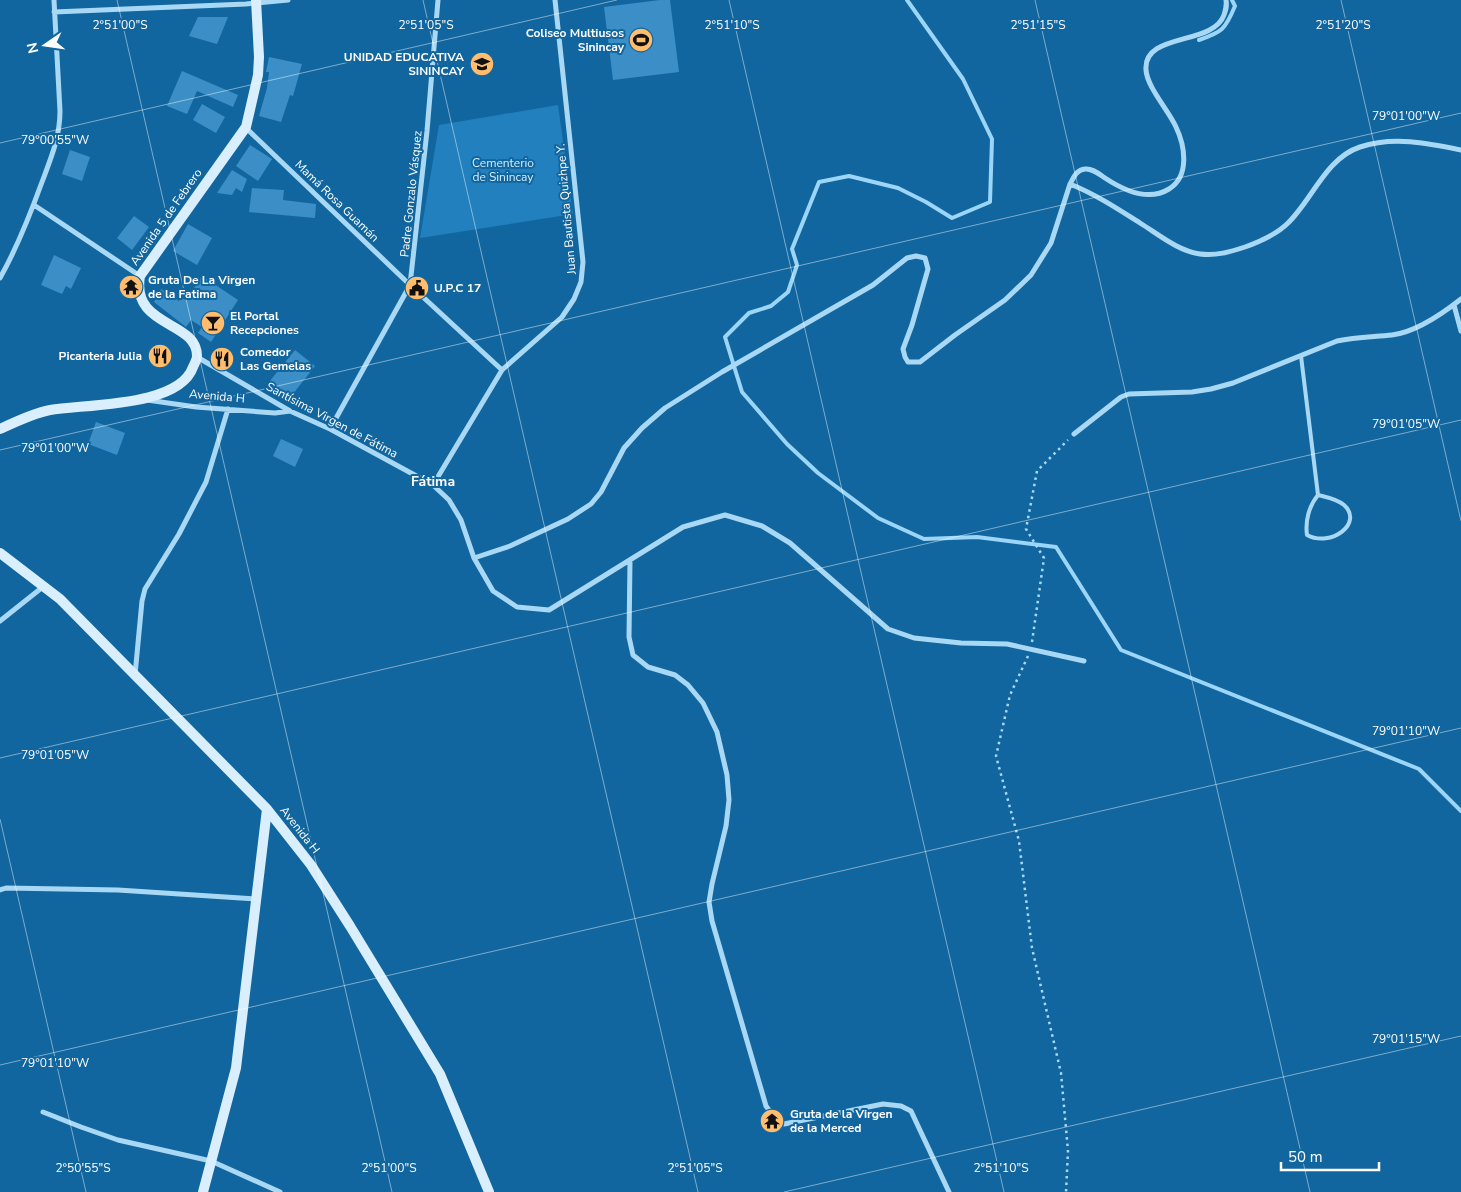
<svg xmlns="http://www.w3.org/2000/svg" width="1461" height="1192" font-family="'Nunito Sans',sans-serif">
	<rect width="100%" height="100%" fill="#12669f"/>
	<path fill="#2180bd" d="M558,105L573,214L420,238L439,125Z"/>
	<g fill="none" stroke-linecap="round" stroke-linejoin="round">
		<path stroke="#9bd5f8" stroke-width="4" d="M907,0L963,79L992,139L990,202L952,218L926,202L898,188L849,176L819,182L792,249L797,265L788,292L771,306L749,313L725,337L742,392L787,444L818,473L878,518L924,539L977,537L1056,547L1121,650L1419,769L1461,811
			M1199,40C1222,32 1225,30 1235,6L1232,0"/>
	</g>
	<path fill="#3b8fc6" d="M660,0H670L679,72L613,80L604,7Z
		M198,17H228L217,44L189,36Z
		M269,57L302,64L293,96L290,95L281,122L259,116L267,88L269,72H266Z
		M182,71L238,95L233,107L197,91L187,114L167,106Z
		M202,104L225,117L216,133L193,120Z
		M250,145L272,159L258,181L236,166Z
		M70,150L90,157L82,181L62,174Z
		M232,170L247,179L242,192L236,188L232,195L217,193Z
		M252,188L284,190L283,200L316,204L315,218L249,212Z
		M134,216L149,227L132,250L117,238Z
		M188,224L212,238L197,265L173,251Z
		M54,255L81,268L71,289L66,286L62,294L41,285Z
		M202,276L238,300L211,342L198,333L202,327L191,320L186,327L154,302L161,289L179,301L181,298L186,300Z
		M295,350L315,366L289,399L269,382Z
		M96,422L125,433L117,455L88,444Z
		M281,439L303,449L295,467L273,456Z"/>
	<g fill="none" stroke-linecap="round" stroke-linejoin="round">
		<path stroke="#a9d8f5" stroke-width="2.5" stroke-dasharray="2.5 4" stroke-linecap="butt" d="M1032,642L1044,558L1026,529L1037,471L1068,440
			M1028,656L1010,695L996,756L1019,841L1032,948L1061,1073L1068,1151L1066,1192"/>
		<path stroke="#a9d8f5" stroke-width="4" d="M1301,356L1318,495C1309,506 1305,521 1307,535C1331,548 1364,523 1344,505C1337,499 1326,497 1318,495"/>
		<path stroke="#a9d8f5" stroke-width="5" d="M54,12L246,4L288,0
			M246,128L410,285L502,370
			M1070,184C1074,177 1076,170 1085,169C1092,168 1099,174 1105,178C1123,190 1148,202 1169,189C1190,176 1185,146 1176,127C1169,111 1147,87 1146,70C1143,32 1213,46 1224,15C1226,9 1227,6 1226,0
			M34,205L140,276
			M0,278C17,248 30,215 42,182C51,158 60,137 60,111L54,0
			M1454,305L1461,331
			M197,357L290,411L330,429L433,485L449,500L461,520L474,558L510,546L568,519L591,504L601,492L624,448L642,428L665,408L722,372L873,285L907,258L916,256L925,258L928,269L912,325L903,349L905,357L908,362H920L955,335L1005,300L1031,275L1051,243L1070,184C1095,194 1118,209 1140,223C1158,234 1178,251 1200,254C1216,256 1230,252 1245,247C1259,242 1277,234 1288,223C1312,200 1326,158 1360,147C1393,136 1427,143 1461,150
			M147,400L196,407L275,413L290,411
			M330,429L410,285L427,131L438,0
			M1074,434L1121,397L1129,394L1192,392L1211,389L1233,383L1337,341C1356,337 1373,337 1392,335C1416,332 1442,314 1461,299
			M433,485L502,370L562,317L574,299L581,282L583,262L555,0
			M474,558L493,591L517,607L549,610L683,527L725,515L762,526L790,543L888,629L914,638L961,643L1007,644L1084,661
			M630,560L629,637L633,655L648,667L675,675L688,685L703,703L717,732L727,775L729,800L726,826L712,884L709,902L712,921L766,1106L774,1117L784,1124L883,1104L901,1106L911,1111L949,1192
			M0,621L44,586
			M135,675L142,601L145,589L179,534L206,482L228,409
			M0,890L6,888L118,890L256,899
			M43,1112L81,1127L118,1140L211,1161L280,1192"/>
		<path stroke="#daeffd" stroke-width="10" d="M0,429C15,422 34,413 50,410C87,404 179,407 193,367C195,363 197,359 197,356C197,320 131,328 140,276L246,127L258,75L259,57L256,0
			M0,553L60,599L267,809L311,865L350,926L440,1074L489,1192
			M203,1192L236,1068L267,809"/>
	</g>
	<path fill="none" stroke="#fff" stroke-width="1" stroke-opacity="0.45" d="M117,0L392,1192M423,0L698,1192M729,0L1004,1192M1035,0L1310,1192M1341,0L1461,521M0,143L617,0M0,450L1461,113M0,758L1461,420M0,819L86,1192M0,1065L1461,728M784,1192L1461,1036"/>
	<defs>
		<g id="stadium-disc" transform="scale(1.25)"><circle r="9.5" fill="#ffbd6d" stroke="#12669f"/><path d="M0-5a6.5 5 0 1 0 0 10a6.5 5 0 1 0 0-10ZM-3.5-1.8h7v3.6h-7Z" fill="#111"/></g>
		<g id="school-disc" transform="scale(1.25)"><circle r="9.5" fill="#ffbd6d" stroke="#12669f"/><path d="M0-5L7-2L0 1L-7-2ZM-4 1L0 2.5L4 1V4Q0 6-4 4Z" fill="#111"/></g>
		<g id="temple-disc" transform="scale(1.25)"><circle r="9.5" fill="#ffbd6d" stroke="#12669f"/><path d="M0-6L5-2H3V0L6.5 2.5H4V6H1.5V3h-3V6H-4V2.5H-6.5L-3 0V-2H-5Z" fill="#111"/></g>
		<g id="civic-disc" transform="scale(1.25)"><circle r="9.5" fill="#ffbd6d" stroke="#12669f"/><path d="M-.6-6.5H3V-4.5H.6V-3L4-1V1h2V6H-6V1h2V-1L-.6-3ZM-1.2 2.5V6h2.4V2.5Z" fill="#111"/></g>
		<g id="bar-disc" transform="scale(1.25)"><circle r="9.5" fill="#ffbd6d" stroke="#12669f"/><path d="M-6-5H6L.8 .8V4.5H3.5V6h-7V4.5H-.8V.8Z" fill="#111"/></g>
		<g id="restaurant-disc" transform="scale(1.25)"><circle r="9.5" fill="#ffbd6d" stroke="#12669f"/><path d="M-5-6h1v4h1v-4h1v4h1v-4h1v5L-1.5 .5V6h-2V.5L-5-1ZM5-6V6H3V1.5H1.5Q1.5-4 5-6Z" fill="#111"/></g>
	</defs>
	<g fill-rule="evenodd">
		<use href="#stadium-disc" x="641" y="40"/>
		<use href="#school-disc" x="482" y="64"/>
		<use href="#temple-disc" x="131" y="287"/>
		<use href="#civic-disc" x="417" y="288"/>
		<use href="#bar-disc" x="213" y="323"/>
		<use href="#restaurant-disc" x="160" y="356"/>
		<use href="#restaurant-disc" x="222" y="359"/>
		<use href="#temple-disc" x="772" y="1121"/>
	</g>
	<g text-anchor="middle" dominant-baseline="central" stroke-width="4" stroke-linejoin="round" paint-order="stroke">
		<g font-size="12" font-weight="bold" fill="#fff" stroke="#12669f" text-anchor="start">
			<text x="624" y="33" text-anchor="end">Coliseo Multiusos<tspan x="624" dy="14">Sinincay</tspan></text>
			<text x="464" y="57" text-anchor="end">UNIDAD EDUCATIVA<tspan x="464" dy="14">SININCAY</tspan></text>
			<text x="148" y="280">Gruta De La Virgen<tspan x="148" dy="14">de la Fatima</tspan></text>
			<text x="434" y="288">U.P.C 17</text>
			<text x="230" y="316">El Portal<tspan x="230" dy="14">Recepciones</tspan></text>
			<text x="240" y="352">Comedor<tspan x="240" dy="14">Las Gemelas</tspan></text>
			<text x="142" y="356" text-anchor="end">Picanteria Julia</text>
			<text x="790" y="1114">Gruta de la Virgen<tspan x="790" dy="14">de la Merced</tspan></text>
		</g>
		<g font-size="12" fill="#d2edfe" stroke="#12669f">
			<text x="503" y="163">Cementerio<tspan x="503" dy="14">de Sinincay</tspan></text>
		</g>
		<g font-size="12" fill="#fff" stroke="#12669f">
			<text transform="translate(411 194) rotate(-84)">Padre Gonzalo Vásquez</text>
			<text transform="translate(337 201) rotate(44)">Mamá Rosa Guamán</text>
			<text transform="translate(566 209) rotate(-95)">Juan Bautista Quizhpe Y.</text>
			<text transform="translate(166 217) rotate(-55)">Avenida 5 de Febrero</text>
			<text transform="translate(217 396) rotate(5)">Avenida H</text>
			<text transform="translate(332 420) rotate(28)">Santísima Virgen de Fátima</text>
			<text transform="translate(300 830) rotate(52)">Avenida H</text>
		</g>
		<g font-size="14" font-weight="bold" fill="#fff" stroke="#12669f">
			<text x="433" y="481">Fátima</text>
		</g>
	</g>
	<g font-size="12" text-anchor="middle" fill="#fff" stroke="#12669f" stroke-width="4" stroke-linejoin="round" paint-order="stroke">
		<text x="120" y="29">2°51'00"S</text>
		<text x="426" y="29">2°51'05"S</text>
		<text x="732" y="29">2°51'10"S</text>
		<text x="1038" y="29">2°51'15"S</text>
		<text x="1343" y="29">2°51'20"S</text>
		<text x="1406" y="120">79°01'00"W</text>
		<text x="55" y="144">79°00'55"W</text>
		<text x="1406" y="428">79°01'05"W</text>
		<text x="55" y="452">79°01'00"W</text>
		<text x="1406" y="735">79°01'10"W</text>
		<text x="55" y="759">79°01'05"W</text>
		<text x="1406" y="1043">79°01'15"W</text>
		<text x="55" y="1067">79°01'10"W</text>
		<text x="83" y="1172">2°50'55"S</text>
		<text x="389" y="1172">2°51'00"S</text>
		<text x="695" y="1172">2°51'05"S</text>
		<text x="1001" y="1172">2°51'10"S</text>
	</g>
	<g transform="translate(45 45) rotate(257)" stroke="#12669f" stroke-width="4" paint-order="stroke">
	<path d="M0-4L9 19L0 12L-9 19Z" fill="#ffffff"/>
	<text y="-8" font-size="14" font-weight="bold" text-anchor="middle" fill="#ffffff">N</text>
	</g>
	<path d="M1281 1162v8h98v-8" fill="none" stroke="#ffffff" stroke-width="2.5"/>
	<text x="1288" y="1162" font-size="15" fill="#ffffff" stroke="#12669f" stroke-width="4" paint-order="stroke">50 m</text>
</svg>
